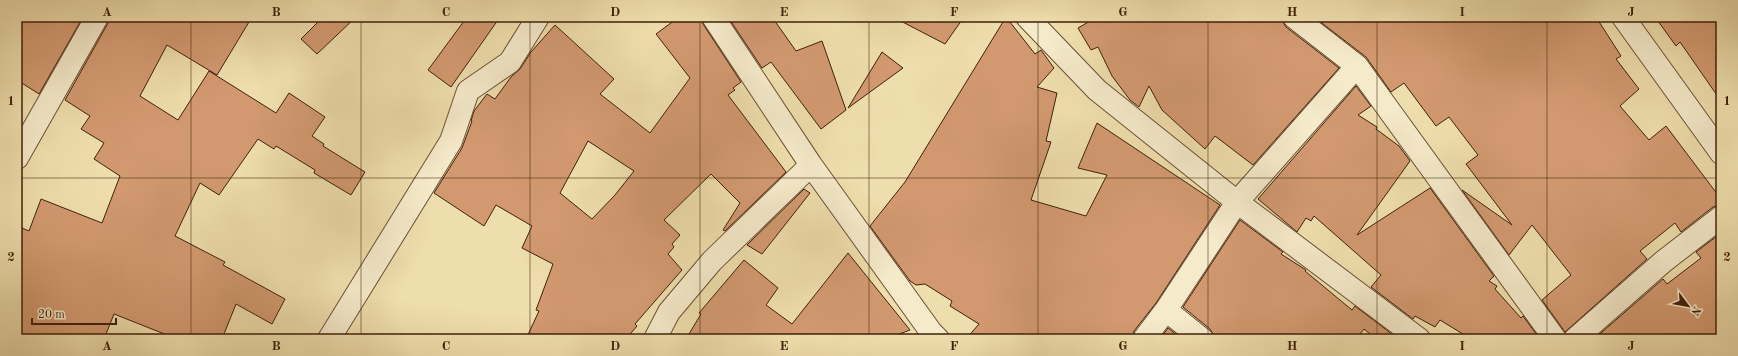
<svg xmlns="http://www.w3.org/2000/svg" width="1738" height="356" font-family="'Old Standard TT',serif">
	<rect width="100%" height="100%" fill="#efdead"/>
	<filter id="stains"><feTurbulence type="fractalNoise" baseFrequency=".005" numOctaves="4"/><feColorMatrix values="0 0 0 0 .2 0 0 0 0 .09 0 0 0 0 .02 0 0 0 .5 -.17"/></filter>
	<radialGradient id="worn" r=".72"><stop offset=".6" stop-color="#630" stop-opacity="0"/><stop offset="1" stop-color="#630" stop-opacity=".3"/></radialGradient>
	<path fill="#d29970" stroke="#3f200b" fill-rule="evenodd" d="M17,17H83L39,94L17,80Z
		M109,17H252L217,75L167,45L140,96L178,120L209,71L276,113L289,93L325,117L312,136L324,144L323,146L365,172L351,195L314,173L315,170L276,146L274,149L258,139L219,195L200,183L175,236L225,262L223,265L285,299L272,324L236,304L222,339H177L114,314L104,339H17V226L29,231L41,199L102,223L120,176L94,159L104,143L81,129L90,116L65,100L108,23Z
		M323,17H356L317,54L301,39Z
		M467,17H500L451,87L428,70Z
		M679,17H701L703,24L741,82L733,88L735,90L728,95L786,172L725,231L723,230L740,203L711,174L664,220L680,235L672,244L674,247L668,254L682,270L635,324L637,326L626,339H526L539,311L536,310L553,264L522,248L532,226L496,205L484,226L434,193L462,148L472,121H471L474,111L487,94L495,99L511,77L520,69L531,52L555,25L614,79L600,94L650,133L690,78L656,34ZM588,141L634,171L615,195L592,219L560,193Z
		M728,17H772L796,51L822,41L846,110L821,129L771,62L762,68Z
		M893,17H964L945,44Z
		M1006,17L1035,54L1041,50L1054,68L1037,87L1057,93L1046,141L1051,142L1031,200L1086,216L1107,175L1078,168L1097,123L1220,205L1156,303L1134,331L1132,339H966L979,324L950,306L952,301L925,284L916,285L910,281L870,226L905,182Z
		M1097,17H1282L1283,22L1286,27L1339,68L1253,165L1215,136L1205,149L1162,110L1149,86L1139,107L1130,100L1112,76L1098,47L1091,50L1078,28Z
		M1314,17H1596L1621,56L1616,59L1639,89L1620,106L1649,140L1666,126L1721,199V205L1713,207L1681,232L1675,223L1640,251L1647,259L1565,332L1542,300L1571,275L1532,225L1509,255L1462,190L1512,225L1466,164L1478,155L1449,117L1436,126L1404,83L1391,92L1366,57Z
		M1655,17H1721V101L1680,42L1676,46Z
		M882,52L903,68L848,108Z
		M1356,86L1371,106L1358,115L1377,127L1376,129L1399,146L1410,161L1357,235L1430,188L1494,276L1489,281L1497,286L1495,289L1521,318L1523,316L1540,339H1471L1440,320L1435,327L1415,316L1413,319L1371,287L1381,275L1314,216L1311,221L1306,218L1297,232L1258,199Z
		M804,189L810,193L762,254L747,245Z
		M1240,220L1283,252L1281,254L1306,270L1305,271L1352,310L1355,306L1397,338L1376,339L1364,329L1356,339H1214L1213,334L1210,329L1183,307Z
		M1721,233V339H1594L1663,279L1667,284L1701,258L1696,252Z
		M848,253L910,330L886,339H686L701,314L699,313L744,260L778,288L766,305L792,324Z
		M1168,328L1182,339H1160Z"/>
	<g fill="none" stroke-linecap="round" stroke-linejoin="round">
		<g stroke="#6b5034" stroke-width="24">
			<path id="street" d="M713,17L811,165L931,332L938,339
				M1027,17L1097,90L1237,202L1419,339
				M1294,17L1357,66L1555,339
				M1623,17L1721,153
				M17,158L97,17
				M1166,310L1202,339
				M329,339L451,141L468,91L510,62L538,17
				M655,339L669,312L712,261L811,165
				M1144,339L1166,310L1237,202L1357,66
				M1575,339L1664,261L1721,217"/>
		</g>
		<use href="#street" stroke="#f5eaca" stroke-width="22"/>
	</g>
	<path fill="none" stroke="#3f200b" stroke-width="1" stroke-opacity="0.55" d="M191,17V339M361,17V339M530,17V339M700,17V339M869,17V339M1038,17V339M1208,17V339M1377,17V339M1547,17V339M17,178H1721"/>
	<rect width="1738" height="356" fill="none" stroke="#efdead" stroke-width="44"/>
	<g transform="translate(1688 306) rotate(122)" stroke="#f5eaca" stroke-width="3" paint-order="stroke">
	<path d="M0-3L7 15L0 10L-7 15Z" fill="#3f200b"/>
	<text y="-6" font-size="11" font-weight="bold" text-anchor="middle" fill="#3f200b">N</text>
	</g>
	<path d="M32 318v6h84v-6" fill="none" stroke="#3f200b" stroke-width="2"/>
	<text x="38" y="318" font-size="12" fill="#3f200b" stroke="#f5eaca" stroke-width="3" paint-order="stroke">20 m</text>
	<rect x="22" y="22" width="1694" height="312" fill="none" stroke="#3f200b" stroke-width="1.5"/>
	<g font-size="13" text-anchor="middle" font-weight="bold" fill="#3f200b">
		<text x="107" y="16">A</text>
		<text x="276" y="16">B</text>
		<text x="446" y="16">C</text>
		<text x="615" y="16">D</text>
		<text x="784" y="16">E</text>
		<text x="954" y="16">F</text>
		<text x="1123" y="16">G</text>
		<text x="1292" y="16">H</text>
		<text x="1462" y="16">I</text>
		<text x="1631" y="16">J</text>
		<text x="11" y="105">1</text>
		<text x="1727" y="105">1</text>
		<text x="11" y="261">2</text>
		<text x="1727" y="261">2</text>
		<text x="107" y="350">A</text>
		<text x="276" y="350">B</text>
		<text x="446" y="350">C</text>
		<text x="615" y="350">D</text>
		<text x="784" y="350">E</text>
		<text x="954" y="350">F</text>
		<text x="1123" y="350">G</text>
		<text x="1292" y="350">H</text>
		<text x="1462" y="350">I</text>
		<text x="1631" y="350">J</text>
	</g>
	<rect width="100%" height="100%" filter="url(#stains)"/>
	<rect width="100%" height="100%" fill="url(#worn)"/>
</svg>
